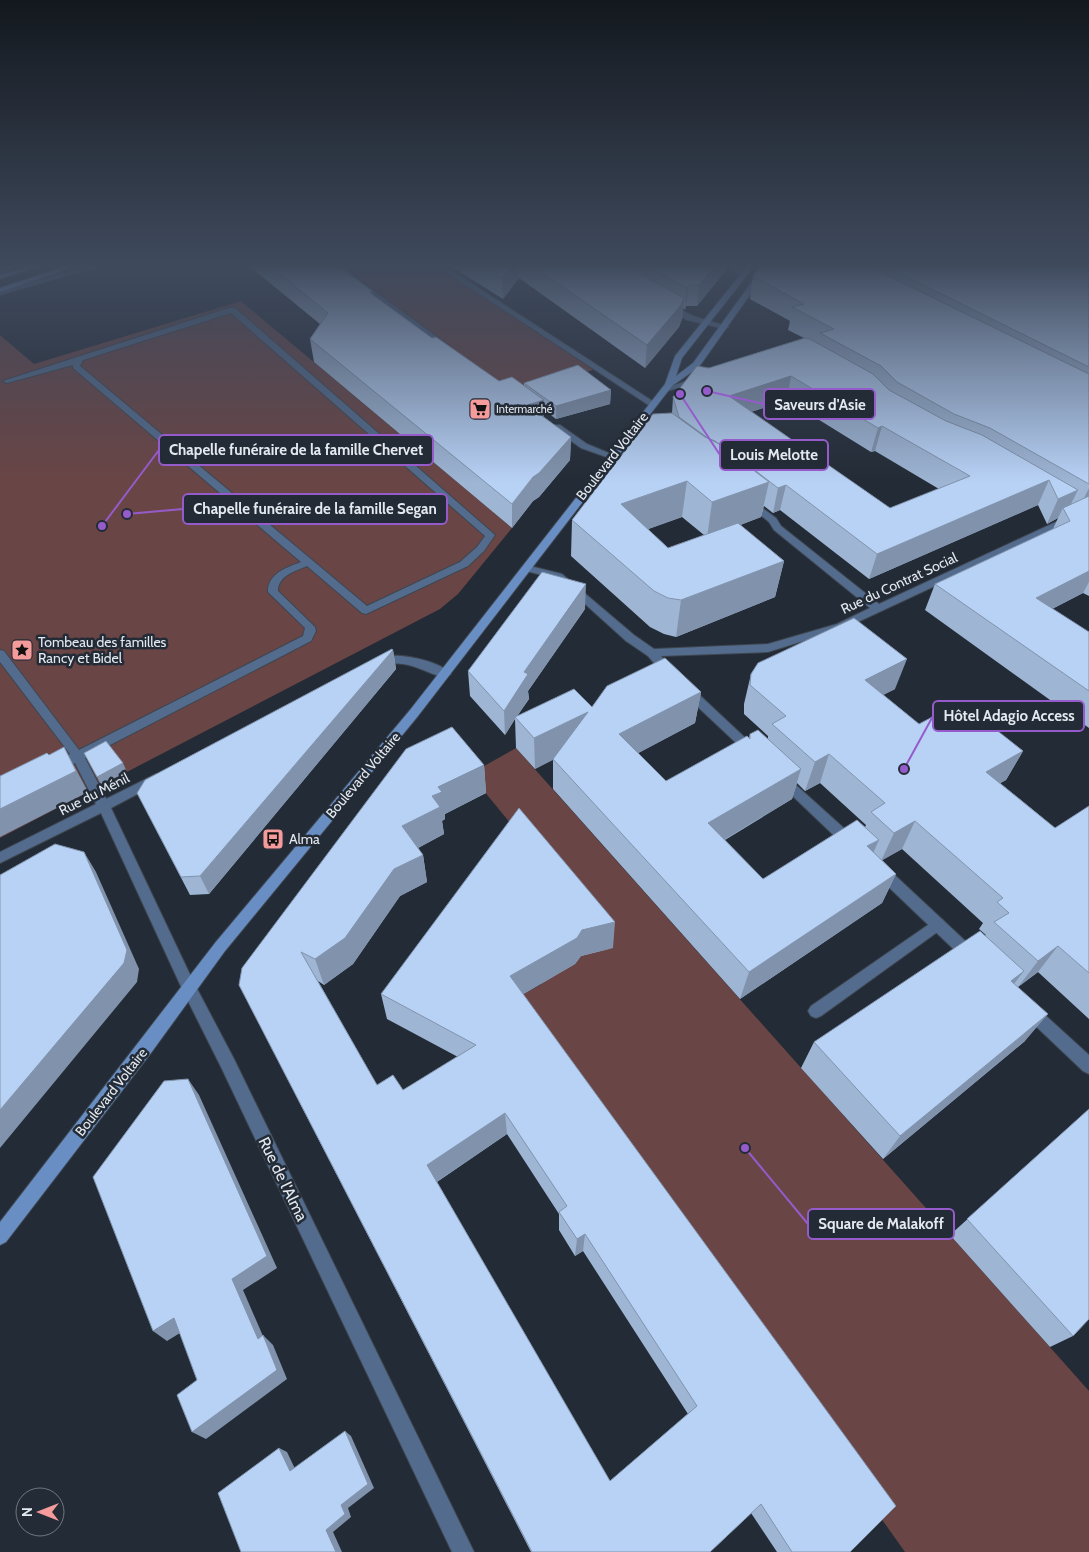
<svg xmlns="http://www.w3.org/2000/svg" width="1089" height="1552" font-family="Cabin,sans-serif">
	<rect width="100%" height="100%" fill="#232b36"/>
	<path fill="#6a4545" d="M334,265H438L599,368L512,395Z
		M241,301L512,528L458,594L440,609L0,838V335L34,364Z
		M516,748L1089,1391V1552H905L513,1000L540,985L566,961L574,965L581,956L520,835L470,774Z"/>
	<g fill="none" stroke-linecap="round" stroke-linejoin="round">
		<g stroke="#3e4650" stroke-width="2">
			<path id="lane" d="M229,308H235L495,535L484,551L468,566L366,614L362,613L307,566C295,571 278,576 278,591L315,627L316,631L311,641L85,758L110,806L109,810H99L75,763L60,770H52L50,767L52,764L70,754L0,662V650L4,651L79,750L303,636L305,628L268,592C267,574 287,567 301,562L73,368V365L7,383L3,381ZM231,313L485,536L477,547L460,562L367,606L80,366L83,360Z
				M938,918L943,920L945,924L943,928L821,1016L816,1018L811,1016L808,1011L811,1006Z"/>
		</g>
		<g stroke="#3e4650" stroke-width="2">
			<path id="street" d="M10,265H20L0,274V270Z
				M92,265H104L0,295V291Z
				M331,265H339L448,345V349H442Z
				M435,265H443L657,404L650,406Z
				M726,265H734L746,276L741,277Z
				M665,305H671L693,316L729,327L725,329L687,320L665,309Z
				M698,377L702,379L701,381L664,392L660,390Z
				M554,425H560L587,444L616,456L612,459L581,448L554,429Z
				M750,499L776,518L781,526L879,604L1086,508L1089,507V514L845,628L768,652L661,656L676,674L670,678L666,677L648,656L626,641L563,584L554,578L522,570L521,568L526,565L562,574L634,635L654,649L768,644L837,624L870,608L774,530L769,522L747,504V500Z
				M388,656C404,654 440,661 451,674L445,678C420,671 408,658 380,666L374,662L376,659Z
				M688,687L692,688L756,748L758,751L756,754H748L684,694L682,691Z
				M156,774L160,776L162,779L160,782L111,808L194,983L234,1059L474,1552H452L222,1069L184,993L101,813L0,863V852Z
				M783,775L787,777L856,839L858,843L856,847L851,848L846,847L779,783L777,780L779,777Z
				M880,864L885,866L976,951L978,956L976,961L971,962L966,961L875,874L873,870L875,866Z
				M1029,1003L1034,1005L1089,1055V1074L1083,1071L1024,1015L1021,1010L1024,1005Z"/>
		</g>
		<g stroke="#3e4650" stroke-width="2">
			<path id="secondary" d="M748,265H755L682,358L676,376L693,363L764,265H771L699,367L672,386L418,716L225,951L151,1053L6,1242L0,1245V1222L215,943L410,710L665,384L675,356Z"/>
		</g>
		<g stroke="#3e4650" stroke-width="2">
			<path id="primary" d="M32,265H43L0,279V275Z
				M69,265H80L0,292V288Z"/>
		</g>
		<use href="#lane" fill="#536b8c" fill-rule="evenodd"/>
		<use href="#street" fill="#536b8c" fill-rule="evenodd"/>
		<use href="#secondary" fill="#688ec3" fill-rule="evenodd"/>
		<use href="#primary" fill="#79aaee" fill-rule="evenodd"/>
	</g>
	<path fill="#9eb5d4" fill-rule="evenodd" d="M248,265H337L372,291V295L432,338L499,381L524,386V383L611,390L610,404L556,419L544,410V417L571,437L570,460L539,497L533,501L512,528L314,362L310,339L320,324Z
		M449,265H728L727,269L697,306H686L685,310L683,308L682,319L679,327L645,368L519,278L503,299Z
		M770,265H1089V596L1083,593L1052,609L1089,632V728L925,610L935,584L1053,529L1058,518L1047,524L1038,505L869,579L780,510L773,513L764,506L761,517L740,525L784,561L775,597L676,637L664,634L650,627L571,556L572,520L672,413L673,397L709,368L804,338L788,330L790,321L750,299L753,276ZM787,400L871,452L875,451L939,489L890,508L751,412ZM682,517L704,535L668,548L648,529Z
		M585,609L528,691L529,699L517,716L592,707L701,692L695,723L638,753L666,781L749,738L750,734L768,739V736L744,714V704L751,674L895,689L883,695L919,724L1023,751L1006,780L1000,783L1055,828L1089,806V1019L1038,972L1018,987L1025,1041L883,1159L801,1068L814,1042L985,936L986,935L979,929L983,923L902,849L882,860L896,874L882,903L740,999L553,789V759L535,769L516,748L515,719L505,735L470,696L468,671ZM797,783L805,791L820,783L866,825L865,827L763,879L725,840L792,799Z
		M393,650L396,669L209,894L190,895L137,793Z
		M484,765L486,793L445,814V819L442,821L444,834L418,848L423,855L427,882L400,896L353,964L324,985L318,981L377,1085L403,1090L458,1057L387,1019L381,994L613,948L581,956L575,964L523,994L850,1552H777L751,1513L710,1552H531L239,985ZM507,1134L559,1214V1230L575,1256L583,1251L688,1414L610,1481L437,1182Z
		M1089,1109L1073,1336L1050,1347L950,1235Z"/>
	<path fill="#8193ac" d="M512,265H518L519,278L503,299L502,278Z
		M716,265H728L727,269L697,306L699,285Z
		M689,285L686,306L685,310L687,288Z
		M684,298L682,319L679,327L645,368L647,345Z
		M791,376L787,400L726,420L729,396Z
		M611,390L610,404L556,419V406Z
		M544,400V423L527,405Z
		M882,426L875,451L871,452L878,428Z
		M571,437L570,460L539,497L533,501L512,528V504L533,477Z
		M1049,480L1038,505L869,579L877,554Z
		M687,481L682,517L618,540L621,504Z
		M769,482L761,517L707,538L712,502Z
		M786,485L780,510L773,513L778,488Z
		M1089,488V506L1078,510Z
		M1078,490L1066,514L1063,508L1058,518L1047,524L1058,499Z
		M784,561L775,597L676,637L681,600Z
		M1089,571V582L1083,593L1023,624L1036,598Z
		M586,584L585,609L528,691L529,699L516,718L515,717V719L505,735L504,711L524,672Z
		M393,650L396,669L209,894L200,876Z
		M907,659L895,689L855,709L865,680Z
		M701,692L695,723L616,765L619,734Z
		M588,712L587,743L535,769L534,738Z
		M64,747L88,792L0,837V809Z
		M1023,751L1006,780L971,800L986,772Z
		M829,754L820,783L805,791L815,762Z
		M123,763L127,772L101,785L97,777Z
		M484,765L486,793L445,814V819L442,821L444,834L407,854L402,826L432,796L438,787Z
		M801,769L792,799L702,853L708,823Z
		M915,821L902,849L881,861L894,833Z
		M879,840L866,869L867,846Z
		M84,852L96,872L139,969L137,982L0,1148V1110Z
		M423,855L427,882L400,896L353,964L324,985L315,959L394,869Z
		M896,874L882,903L740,999L749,972Z
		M615,922L613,948L581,956L575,964L512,1001L510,976L582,930Z
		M1058,946L1038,972L1018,987L1038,961Z
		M1024,971L1003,998L1011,981Z
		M1048,1014L1025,1041L883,1159L900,1136Z
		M188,1079L199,1095L277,1268L243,1290L266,1343L263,1335L273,1345L287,1379L206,1439L192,1432L232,1279Z
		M505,1113L507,1134L432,1185L427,1165Z
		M585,1234L583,1251L575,1256L577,1239Z
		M174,1318L188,1328L167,1341L153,1331Z
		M345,1431L351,1436L374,1488L348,1508L351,1517L333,1532L342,1552H336L326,1530L341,1505Z
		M279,1448L287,1452L298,1475L290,1471Z"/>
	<path fill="#b8d2f6" stroke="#8193ac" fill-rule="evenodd" d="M269,265H337L372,291L369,292L432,338L436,337L499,381L512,377L544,400L527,405L571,437L539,473L533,477L512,504L310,339L328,313Z
		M481,265H512L502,278Z
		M531,265H624L684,298L681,305L647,345Z
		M643,265H716L699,285H689L687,288Z
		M770,265H866L1089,374V484L990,428L954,414L897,382L881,366L820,333L834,329L792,307L804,304L753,276L759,268Z
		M883,265H1089V367Z
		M805,338L810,339L873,374L889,390L946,421L982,435L1078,490L1058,499L1049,480L877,554L786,485L778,488L722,445L709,439L679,417L673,397L697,366L709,368ZM791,376L878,428L882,426L970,476L890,508L729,396Z
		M578,365L611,390L556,406L524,383Z
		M672,413L705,437L715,441L769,482L712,502L687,481L621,504L668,548L738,523L784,561L681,600L668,598L654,591L572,520L653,414Z
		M1089,496V571L1036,598L1089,632V691L935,584L1070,521L1063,508Z
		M542,572L586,584L524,672L528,674L504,711L468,671Z
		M854,618L907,659L865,680L919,724L961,702L1023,751L986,772L1055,828L1089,806V973L1058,946L1038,961L994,922L1009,913L997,902L1003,898L915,821L894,833L871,812L885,803L829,754L815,762L772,724L786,716L750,685L751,674L758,663Z
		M392,649L393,650L200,876L181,877L137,793L145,780Z
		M665,658L701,692L619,734L666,781L747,736L750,739V734L758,730L801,769L708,823L763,879L857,820L879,840L867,846L896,874L749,972L553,759L588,712L534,738L515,717L574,689L592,707L607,686Z
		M452,727L484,765L438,787L442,792L432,796L440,807L402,826L423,855L394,869L345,938L315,959L301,952L377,1085L393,1075L403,1090L476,1045L381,994L519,808L615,922L582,930L577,938L510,976L896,1506L850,1552H792L761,1504L710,1552H532L239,985L242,968L406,749ZM505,1113L567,1206L559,1212L577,1239L585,1234L697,1406L610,1481L427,1165Z
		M106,741L123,763L97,777L84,753Z
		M64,747L76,771L0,809V776L47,753L49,755Z
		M55,844L84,852L127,950L124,963L0,1110V875Z
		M980,931L1024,971L1011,981L1048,1014L900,1136L814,1042Z
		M188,1079L267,1256L232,1279L258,1339L263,1335L277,1370L192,1432L177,1395L197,1380L174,1318L153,1331L93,1177L164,1081Z
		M1089,1109V1319L1073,1336L967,1219Z
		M345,1431L368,1484L341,1505L345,1514L326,1530L336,1552H241L218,1493L279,1448L290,1471Z"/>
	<linearGradient id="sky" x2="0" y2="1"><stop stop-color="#13181e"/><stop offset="0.55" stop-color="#3f4a5d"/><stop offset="1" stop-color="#3f4a5d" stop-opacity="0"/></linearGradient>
	<rect width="1089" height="483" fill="url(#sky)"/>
	<defs>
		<g id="supermarket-square" transform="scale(1.125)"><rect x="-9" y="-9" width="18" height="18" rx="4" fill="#f59b9c" stroke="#232b36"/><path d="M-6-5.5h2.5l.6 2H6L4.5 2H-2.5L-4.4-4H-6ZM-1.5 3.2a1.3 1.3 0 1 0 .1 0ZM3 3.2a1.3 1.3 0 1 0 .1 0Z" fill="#111"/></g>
		<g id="sight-square" transform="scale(1.125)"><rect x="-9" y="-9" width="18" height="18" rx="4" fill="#f59b9c" stroke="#232b36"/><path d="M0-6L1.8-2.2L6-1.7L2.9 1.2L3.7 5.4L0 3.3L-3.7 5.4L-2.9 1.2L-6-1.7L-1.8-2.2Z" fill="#111"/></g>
		<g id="bus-square" transform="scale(1.125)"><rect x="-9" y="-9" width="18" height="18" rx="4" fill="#f59b9c" stroke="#232b36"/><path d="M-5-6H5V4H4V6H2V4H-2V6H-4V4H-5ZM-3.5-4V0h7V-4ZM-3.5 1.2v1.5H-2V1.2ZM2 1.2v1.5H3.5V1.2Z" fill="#111"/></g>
	</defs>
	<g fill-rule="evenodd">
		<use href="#supermarket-square" x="480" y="409"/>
		<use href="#sight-square" x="22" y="650"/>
		<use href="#bus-square" x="273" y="839"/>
	</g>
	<g text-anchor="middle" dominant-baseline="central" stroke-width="5" stroke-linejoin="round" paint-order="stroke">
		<g font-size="11" fill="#e4e9f0" stroke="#232b36" text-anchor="start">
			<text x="496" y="409">Intermarché</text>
		</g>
		<g font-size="14" fill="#e4e9f0" stroke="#232b36">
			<text transform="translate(612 456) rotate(-52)">Boulevard Voltaire</text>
			<text transform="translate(899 583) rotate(-25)">Rue du Contrat Social</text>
			<text transform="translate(363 775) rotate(-50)">Boulevard Voltaire</text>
			<text transform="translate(94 794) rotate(-27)">Rue du Ménil</text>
			<text transform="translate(111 1092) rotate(-52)">Boulevard Voltaire</text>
		</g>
		<g font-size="14" fill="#e4e9f0" stroke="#232b36" text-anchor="start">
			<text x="38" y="642">Tombeau des familles<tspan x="38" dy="16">Rancy et Bidel</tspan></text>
			<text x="289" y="839">Alma</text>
		</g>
		<g font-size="16" fill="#e4e9f0" stroke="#232b36">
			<text transform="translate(283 1179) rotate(64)">Rue de l'Alma</text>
		</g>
	</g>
	<path fill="none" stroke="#955bcb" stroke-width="2" d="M707 391L764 404M102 526L159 450M680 394L720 455M127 514L183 509M904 769L933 716M745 1148L808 1224"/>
	<g fill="#955bcb" stroke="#232b36" stroke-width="2">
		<circle cx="707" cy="391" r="5"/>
		<circle cx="102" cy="526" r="5"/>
		<circle cx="680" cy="394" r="5"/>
		<circle cx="127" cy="514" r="5"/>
		<circle cx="904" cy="769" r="5"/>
		<circle cx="745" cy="1148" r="5"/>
	</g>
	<g fill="#232b36" stroke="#955bcb" stroke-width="2">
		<rect x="764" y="389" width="111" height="30" rx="5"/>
		<rect x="159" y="435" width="274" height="30" rx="5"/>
		<rect x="720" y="440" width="108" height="30" rx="5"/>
		<rect x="183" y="494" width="264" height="30" rx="5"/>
		<rect x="933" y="701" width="151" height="30" rx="5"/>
		<rect x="808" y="1209" width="146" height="30" rx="5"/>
	</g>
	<g font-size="15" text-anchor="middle" font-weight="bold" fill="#e4e9f0">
		<text x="820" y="410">Saveurs d'Asie</text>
		<text x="296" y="455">Chapelle funéraire de la famille Chervet</text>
		<text x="774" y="460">Louis Melotte</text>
		<text x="315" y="514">Chapelle funéraire de la famille Segan</text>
		<text x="1009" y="721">Hôtel Adagio Access</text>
		<text x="881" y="1229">Square de Malakoff</text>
	</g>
	<g transform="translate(40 1512) rotate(270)"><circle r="24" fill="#232b36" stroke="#707780"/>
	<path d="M0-4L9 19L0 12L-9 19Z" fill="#f59b9c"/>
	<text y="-8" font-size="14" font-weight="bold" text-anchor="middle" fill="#e4e9f0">N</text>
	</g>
</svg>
